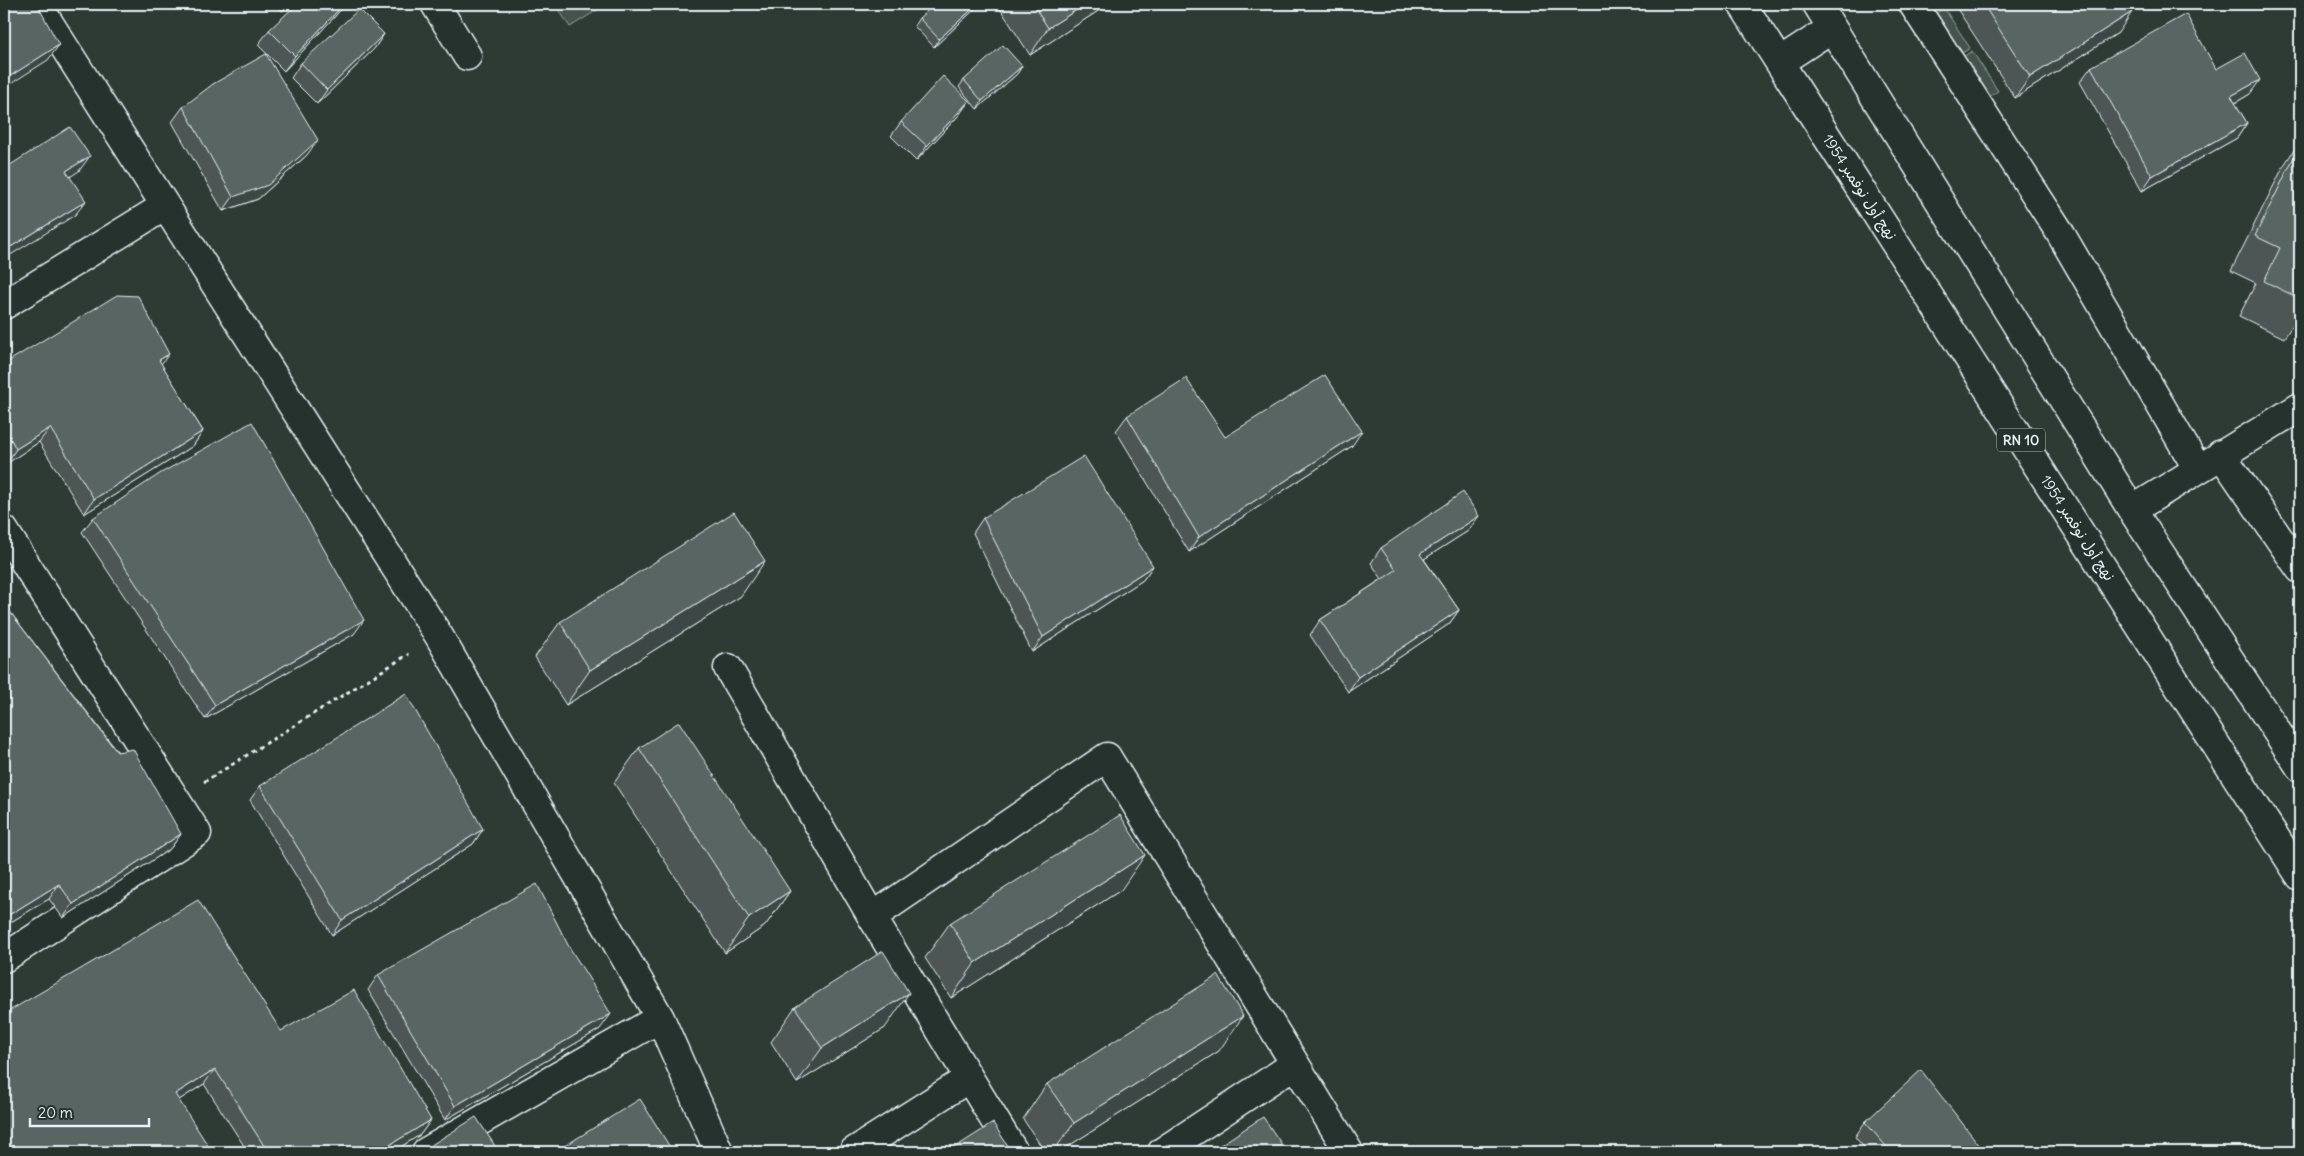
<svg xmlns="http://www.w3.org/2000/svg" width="2304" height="1156" font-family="Delius,'Playpen Sans Arabic',sans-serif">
	<rect width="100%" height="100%" fill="#2e3b35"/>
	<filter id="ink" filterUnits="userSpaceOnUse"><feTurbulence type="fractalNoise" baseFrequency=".02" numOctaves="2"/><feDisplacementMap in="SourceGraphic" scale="10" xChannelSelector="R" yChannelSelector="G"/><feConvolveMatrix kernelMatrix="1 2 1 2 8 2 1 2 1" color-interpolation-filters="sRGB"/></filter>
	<g filter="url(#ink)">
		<path fill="#45524e" stroke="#96a2a3" d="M555,4H607L570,27Z
			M1944,8L1970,48L1948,62L1922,22Z
			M1972,51L1998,91L1977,105L1951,65Z"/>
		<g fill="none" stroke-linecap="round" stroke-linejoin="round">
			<g stroke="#e8f1f8" stroke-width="31">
				<path id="minor" d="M37,4L439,636L660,1018L719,1152
					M435,4L467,56
					M1913,4L2059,231L2197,468
					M4,305L165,206
					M2221,454L2300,569
					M2132,510L2300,407
					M4,530L197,833L4,958
					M728,668L872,917L969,1078L853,1152
					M872,917L1107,757L1349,1152
					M969,1078L1014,1152
					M426,1152L660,1018
					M1162,1152L1295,1064"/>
			</g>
			<g stroke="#e8f1f8" stroke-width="31">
				<path id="highway" d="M1742,4L2300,876
					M1817,4L2132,510L2300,767
					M1780,62L1832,28"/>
			</g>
			<path stroke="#e8f1f8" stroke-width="3" stroke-dasharray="4 4" stroke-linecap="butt" d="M204,782L409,654"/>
			<use href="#minor" stroke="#26332d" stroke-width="28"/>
			<use href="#highway" stroke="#26332d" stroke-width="28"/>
		</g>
		<path fill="#4d5755" stroke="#e8f1f8" d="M276,4H290L282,11Z
			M997,4H1109L1030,55Z
			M1954,4H2127L2118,33L2015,98Z
			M976,8L934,47L914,26L919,18Z
			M338,13L284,71L258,45L269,30Z
			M384,34L374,49L317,104L291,78L301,63Z
			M1022,66L1017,74L977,109L959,87L964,80Z
			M2091,67L2216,69L2250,94L2235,103L2247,123L2237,138L2142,191L2080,82Z
			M969,101L959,115L916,161L891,136L901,122Z
			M183,107L307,155L258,199L223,211L172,122Z
			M2300,141V314L2284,338L2239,316L2256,283L2231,271L2284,165Z
			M4,364H161L203,431L193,446L84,514L39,442L6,464L4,460Z
			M1127,416L1225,437L1352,446L1189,552L1116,431Z
			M93,518L354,634L205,719L82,532Z
			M983,518L1153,566L1143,580L1032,652L973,533Z
			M1468,531L1424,559L1459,610L1449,624L1348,692L1310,635L1320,620L1382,579L1371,563L1381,548Z
			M741,596L566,705L535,657L560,622Z
			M4,604L181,834L170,849L63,918L49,899L4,926Z
			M639,748L790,891L765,926L725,953L614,783Z
			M260,786L483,829L473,844L332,935L250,800Z
			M1121,890L951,998L925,958L950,923Z
			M378,975L600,1029L445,1120L368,990Z
			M795,1007L885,1028L797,1083L771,1042Z
			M281,1031L431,1120L420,1135L392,1152H248L204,1084L179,1100L4,1152Z
			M1219,1051L1059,1152H1045L1023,1119L1047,1084Z
			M1865,1122L1980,1146L1976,1152H1868L1855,1137Z"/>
		<path fill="#3e4745" stroke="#e8f1f8" d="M288,4H290L282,11Z
			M344,4H345L338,13L284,71L295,56Z
			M978,4H979L976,8L934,47L939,39Z
			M1086,4H1109L1030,55L1048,28Z
			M2132,12L2118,33L2015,98L2030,77Z
			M384,34L374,49L317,104L327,90Z
			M59,45L48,60L4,88V80Z
			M1022,66L1017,74L977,109L982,101Z
			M2260,80L2250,94L2221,111L2231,96Z
			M969,101L959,115L916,161L927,146Z
			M2247,123L2237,138L2142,191L2152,176Z
			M318,140L307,155L258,199L223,211L233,197Z
			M90,156L79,171L56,186L66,171Z
			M86,201L75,215L4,259V251Z
			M169,354L158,368L159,360Z
			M50,428L39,442L6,464L16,449Z
			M203,431L193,446L84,514L94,499Z
			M1362,431L1352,446L1189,552L1199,537Z
			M1479,516L1468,531L1410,568L1420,554Z
			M765,561L741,596L566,705L590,670Z
			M1153,566L1143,580L1032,652L1043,637Z
			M1459,610L1449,624L1348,692L1358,677Z
			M364,620L354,634L205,719L215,705Z
			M483,829L473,844L332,935L342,920Z
			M181,834L170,849L63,918L73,904Z
			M1145,855L1121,890L951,998L975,963Z
			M59,884L49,899L4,926V918Z
			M790,891L765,926L725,953L749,918Z
			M909,993L885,1028L797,1083L822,1048Z
			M611,1014L600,1029L445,1120L455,1106Z
			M1243,1016L1219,1051L1059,1152H1053L1074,1123Z
			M215,1069L204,1084L165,1109L175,1094Z
			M431,1120L420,1135L392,1152H378Z"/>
		<path fill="#596563" stroke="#e8f1f8" d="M4,4H37L59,45L4,80Z
			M297,4H344L295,56L269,30Z
			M935,4H978L939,39L919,18Z
			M1033,4H1086L1048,28Z
			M1983,4H2127L2132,12L2030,77Z
			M359,9L384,34L327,90L301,63Z
			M2186,14L2216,69L2245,53L2260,80L2231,96L2247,123L2152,176L2091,67Z
			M1003,45L1022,66L982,101L964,80Z
			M266,54L318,140L268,185L233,197L183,107L213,84Z
			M943,76L969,101L927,146L901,122Z
			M70,127L90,156L66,171L86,201L4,251V169Z
			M2300,145V299L2264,281L2280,248L2255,236Z
			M117,295L138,296L169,354L159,360L203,431L94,499L50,428L16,449L4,426V364Z
			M1325,375L1362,431L1199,537L1127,416L1186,378L1225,437Z
			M252,422L364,620L215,705L93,518L161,473Z
			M1084,456L1153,566L1043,637L983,518Z
			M1463,492L1479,516L1420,554L1459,610L1358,677L1320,620L1396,570L1381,548Z
			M734,512L765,561L590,670L560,622Z
			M4,604L117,752L133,749L181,834L73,904L59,884L4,918V823L9,819L4,812Z
			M406,694L483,829L342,920L260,786Z
			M679,722L790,891L749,918L639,748Z
			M1120,815L1145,855L975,963L950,923Z
			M537,884L568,945L611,1014L455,1106L378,975Z
			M198,900L281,1031L354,990L431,1120L378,1152H268L215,1069L175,1094L212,1152H4V1014Z
			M883,951L909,993L822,1048L795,1007Z
			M1218,975L1243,1016L1074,1123L1047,1084Z
			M1921,1070L1980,1146L1974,1152H1891L1865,1122Z
			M640,1099L673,1152H555Z
			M476,1117L499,1152H420Z
			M1263,1117L1287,1152H1211V1151Z
			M993,1123L1012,1152H948Z"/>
	</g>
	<g text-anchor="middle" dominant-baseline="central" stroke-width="4.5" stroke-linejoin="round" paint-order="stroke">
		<rect fill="#26332d" stroke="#aeb8bb" stroke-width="1" x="1997" y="428.5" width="48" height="23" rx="4"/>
		<g font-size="14" font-weight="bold" fill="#e8f1f8">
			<text x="2021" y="440">RN 10</text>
		</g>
		<g font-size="15" fill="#e8f1f8" stroke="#26332d">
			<text transform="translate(1860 187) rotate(57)">نهج أول نوفمبر 1954</text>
			<text transform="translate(2078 528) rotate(57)">نهج أول نوفمبر 1954</text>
		</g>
	</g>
	<rect width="2304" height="1156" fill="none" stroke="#26332d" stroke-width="20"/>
	<rect x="10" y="10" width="2284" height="1136" fill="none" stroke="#e8f1f8" stroke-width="2" filter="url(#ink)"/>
	<path d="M30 1118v8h119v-8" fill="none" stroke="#e8f1f8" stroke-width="2.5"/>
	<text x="38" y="1118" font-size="15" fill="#e8f1f8" stroke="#26332d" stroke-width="4" paint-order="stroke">20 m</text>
</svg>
